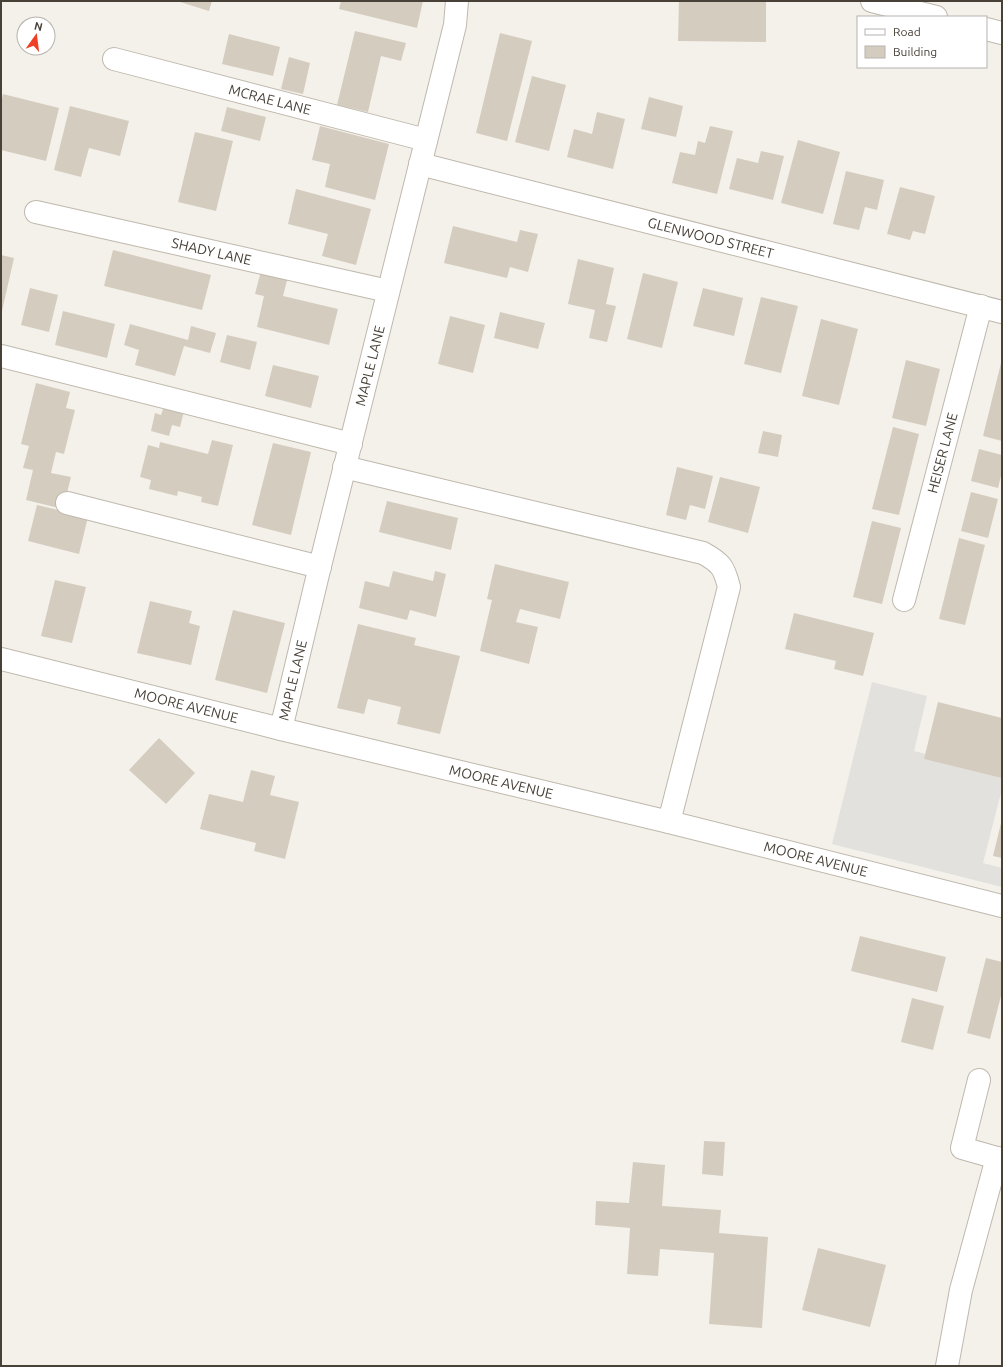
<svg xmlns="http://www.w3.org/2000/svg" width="1003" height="1367" font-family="Ubuntu,sans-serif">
	<rect width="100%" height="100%" fill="#f4f1ea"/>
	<path fill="#e3e1de" d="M872,682L927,696L914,751L1002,773V789L983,863L1002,868V887L832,844Z"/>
	<path fill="#d5ccc0" d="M177,1H212L209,11Z
		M341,1H423L417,28L339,9Z
		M679,1H766V42L678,41Z
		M355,31L406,43L401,61L381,56L368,112L337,105Z
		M500,33L532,41L507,141L476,133Z
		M229,34L280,47L273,76L222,64Z
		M289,57L310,63L303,94L281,89Z
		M532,76L566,85L549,151L515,142Z
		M3,94L59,108L46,161L1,150V102Z
		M649,97L683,106L676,137L641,129Z
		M70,106L129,121L120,156L89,148L81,177L54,170Z
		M227,107L266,117L260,141L221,131Z
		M597,112L625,119L613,169L567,157L574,129L592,134Z
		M320,126L389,144L375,200L325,187L330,164L312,160Z
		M710,126L733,131L717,194L672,183L680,152L695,155L698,141L705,143Z
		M195,132L233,141L216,211L178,202Z
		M798,140L840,152L823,214L781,203Z
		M761,151L784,156L773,200L729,189L737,158L758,163Z
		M846,171L884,180L877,210L865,207L859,230L833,224Z
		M900,187L935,196L925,234L913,231L910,240L887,234Z
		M296,189L371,209L356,265L322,256L328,234L288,224Z
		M453,226L517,242L520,230L538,234L528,272L510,267L507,278L444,263Z
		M113,250L211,275L202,310L104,286Z
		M1,255L14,258L2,311H1Z
		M578,259L614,268L606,304L616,306L607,342L589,338L595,310L568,304Z
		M262,267L289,273L283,296L338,309L329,345L257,327L264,296L255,294Z
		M643,273L678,282L662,348L627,339Z
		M30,288L58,295L49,332L21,325Z
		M703,288L743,298L734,336L693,326Z
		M761,297L798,306L781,373L744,364Z
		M63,311L115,324L107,358L55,345Z
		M500,312L545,323L538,349L494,338Z
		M450,316L485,325L473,373L438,364Z
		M821,319L858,329L839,405L802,396Z
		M130,324L188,340L191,326L216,333L210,353L184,346L175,376L135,365L139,350L124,345Z
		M227,335L257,342L250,370L220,362Z
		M906,360L940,369L926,426L892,418Z
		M1001,363H1002V441L983,436Z
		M273,365L319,376L311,408L265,396Z
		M36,383L70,392L66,408L75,410L64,454L56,452L51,473L71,477L63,509L26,500L33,470L23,468L29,446L21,444Z
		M164,406L184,411L180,427L172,425L169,436L151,431L155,413L161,415Z
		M893,427L919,434L899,515L872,509Z
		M763,431L782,435L778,457L758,453Z
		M212,440L233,445L218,506L201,502L202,497L178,491L177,496L149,489L151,480L140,477L148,445L159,448L160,442L208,454Z
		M273,443L311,452L291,535L252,525Z
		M979,449L1002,455V472L998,488L971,481Z
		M677,467L713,476L705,509L690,505L686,520L666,515Z
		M720,477L760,487L748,533L708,522Z
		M971,492L998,499L988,538L961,531Z
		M387,501L458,518L451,550L379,532Z
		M37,505L88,517L79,554L28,541Z
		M872,521L901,528L882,604L853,597Z
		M959,538L985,545L965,625L939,619Z
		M495,564L569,582L560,619L520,609L516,622L538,627L529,664L480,651L492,600L487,599Z
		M393,571L433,581L435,571L446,574L436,617L410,610L407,620L359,608L365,581L389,587Z
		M55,580L86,587L72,643L41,636Z
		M150,601L192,611L189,623L200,626L191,665L137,653Z
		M233,610L285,623L267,693L215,680Z
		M794,613L874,633L863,676L834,669L836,661L785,649Z
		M358,624L416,638L414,645L460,656L440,734L397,724L401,707L368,699L364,714L337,708Z
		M938,702L1002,718V778L924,759Z
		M159,738L195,773L166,804L129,770Z
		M251,770L275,776L270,795L299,802L285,859L254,851L256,843L200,829L209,794L243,802Z
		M1001,823H1002V858L993,856Z
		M860,936L946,957L937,992L851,971Z
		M986,958L1002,962V992L990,1039L967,1033Z
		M912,998L944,1006L933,1050L901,1042Z
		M704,1141L725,1142L723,1176L702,1174Z
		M633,1162L665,1165L662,1206L721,1210L719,1233L768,1237L762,1328L709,1324L714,1253L660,1249L658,1276L627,1274L630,1228L595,1225L596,1201L629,1203Z
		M818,1248L886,1265L870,1327L802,1310Z"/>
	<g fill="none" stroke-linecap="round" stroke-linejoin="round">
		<g stroke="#bfb8ad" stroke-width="24">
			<g id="minor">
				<path d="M872,1L936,17"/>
				<path d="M986,29L1002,33"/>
				<path id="s1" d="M114,59L426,140"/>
				<path id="s2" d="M420,164L1002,312"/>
				<path id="s3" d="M36,212L388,291"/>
				<path d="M1,356L351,444"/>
				<path d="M344,467L703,553C721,563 724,567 729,587L669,822"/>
				<path d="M67,503L320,567"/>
				<path id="s4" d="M904,600L981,306"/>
				<path id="s5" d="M1,659L281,729L669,822L1002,906"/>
				<path id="s6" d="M281,729L319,570L455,25L457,1"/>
				<path d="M979,1080L962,1148L997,1158"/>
				<path d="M947,1366L961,1290L997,1158L1002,1159"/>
			</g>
		</g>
		<use href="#minor" stroke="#fff" stroke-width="22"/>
	</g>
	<g text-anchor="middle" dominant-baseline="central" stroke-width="3.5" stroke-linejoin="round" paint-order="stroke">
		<g font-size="14" fill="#484138" stroke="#fff">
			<text stroke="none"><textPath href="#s1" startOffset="161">MCRAE LANE</textPath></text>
			<text stroke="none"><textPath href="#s2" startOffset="300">GLENWOOD STREET</textPath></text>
			<text stroke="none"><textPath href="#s3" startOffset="180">SHADY LANE</textPath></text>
			<text stroke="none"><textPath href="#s6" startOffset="374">MAPLE LANE</textPath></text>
			<text stroke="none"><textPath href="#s4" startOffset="152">HEISER LANE</textPath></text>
			<text stroke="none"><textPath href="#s6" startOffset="50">MAPLE LANE</textPath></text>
			<text stroke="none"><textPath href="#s5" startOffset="191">MOORE AVENUE</textPath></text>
			<text stroke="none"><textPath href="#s5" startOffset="515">MOORE AVENUE</textPath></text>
			<text stroke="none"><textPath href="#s5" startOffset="839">MOORE AVENUE</textPath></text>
		</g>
	</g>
	<rect width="1003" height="1367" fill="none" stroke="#484138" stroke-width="4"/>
	<rect x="857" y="16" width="130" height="52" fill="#ffffff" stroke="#b6b3af"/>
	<rect x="865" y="29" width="20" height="6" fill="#ffffff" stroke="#b6b3af"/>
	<text x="893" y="36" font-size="12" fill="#484138">Road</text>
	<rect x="865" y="46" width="20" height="12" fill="#d5ccc0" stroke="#b6b3af"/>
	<text x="893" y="56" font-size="12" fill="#484138">Building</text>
	<g transform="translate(36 36) rotate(14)"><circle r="19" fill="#ffffff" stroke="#b6b3af"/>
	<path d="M0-3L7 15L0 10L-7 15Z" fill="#ef3f26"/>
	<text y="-6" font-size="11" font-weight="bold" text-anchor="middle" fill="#484138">N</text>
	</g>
</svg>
